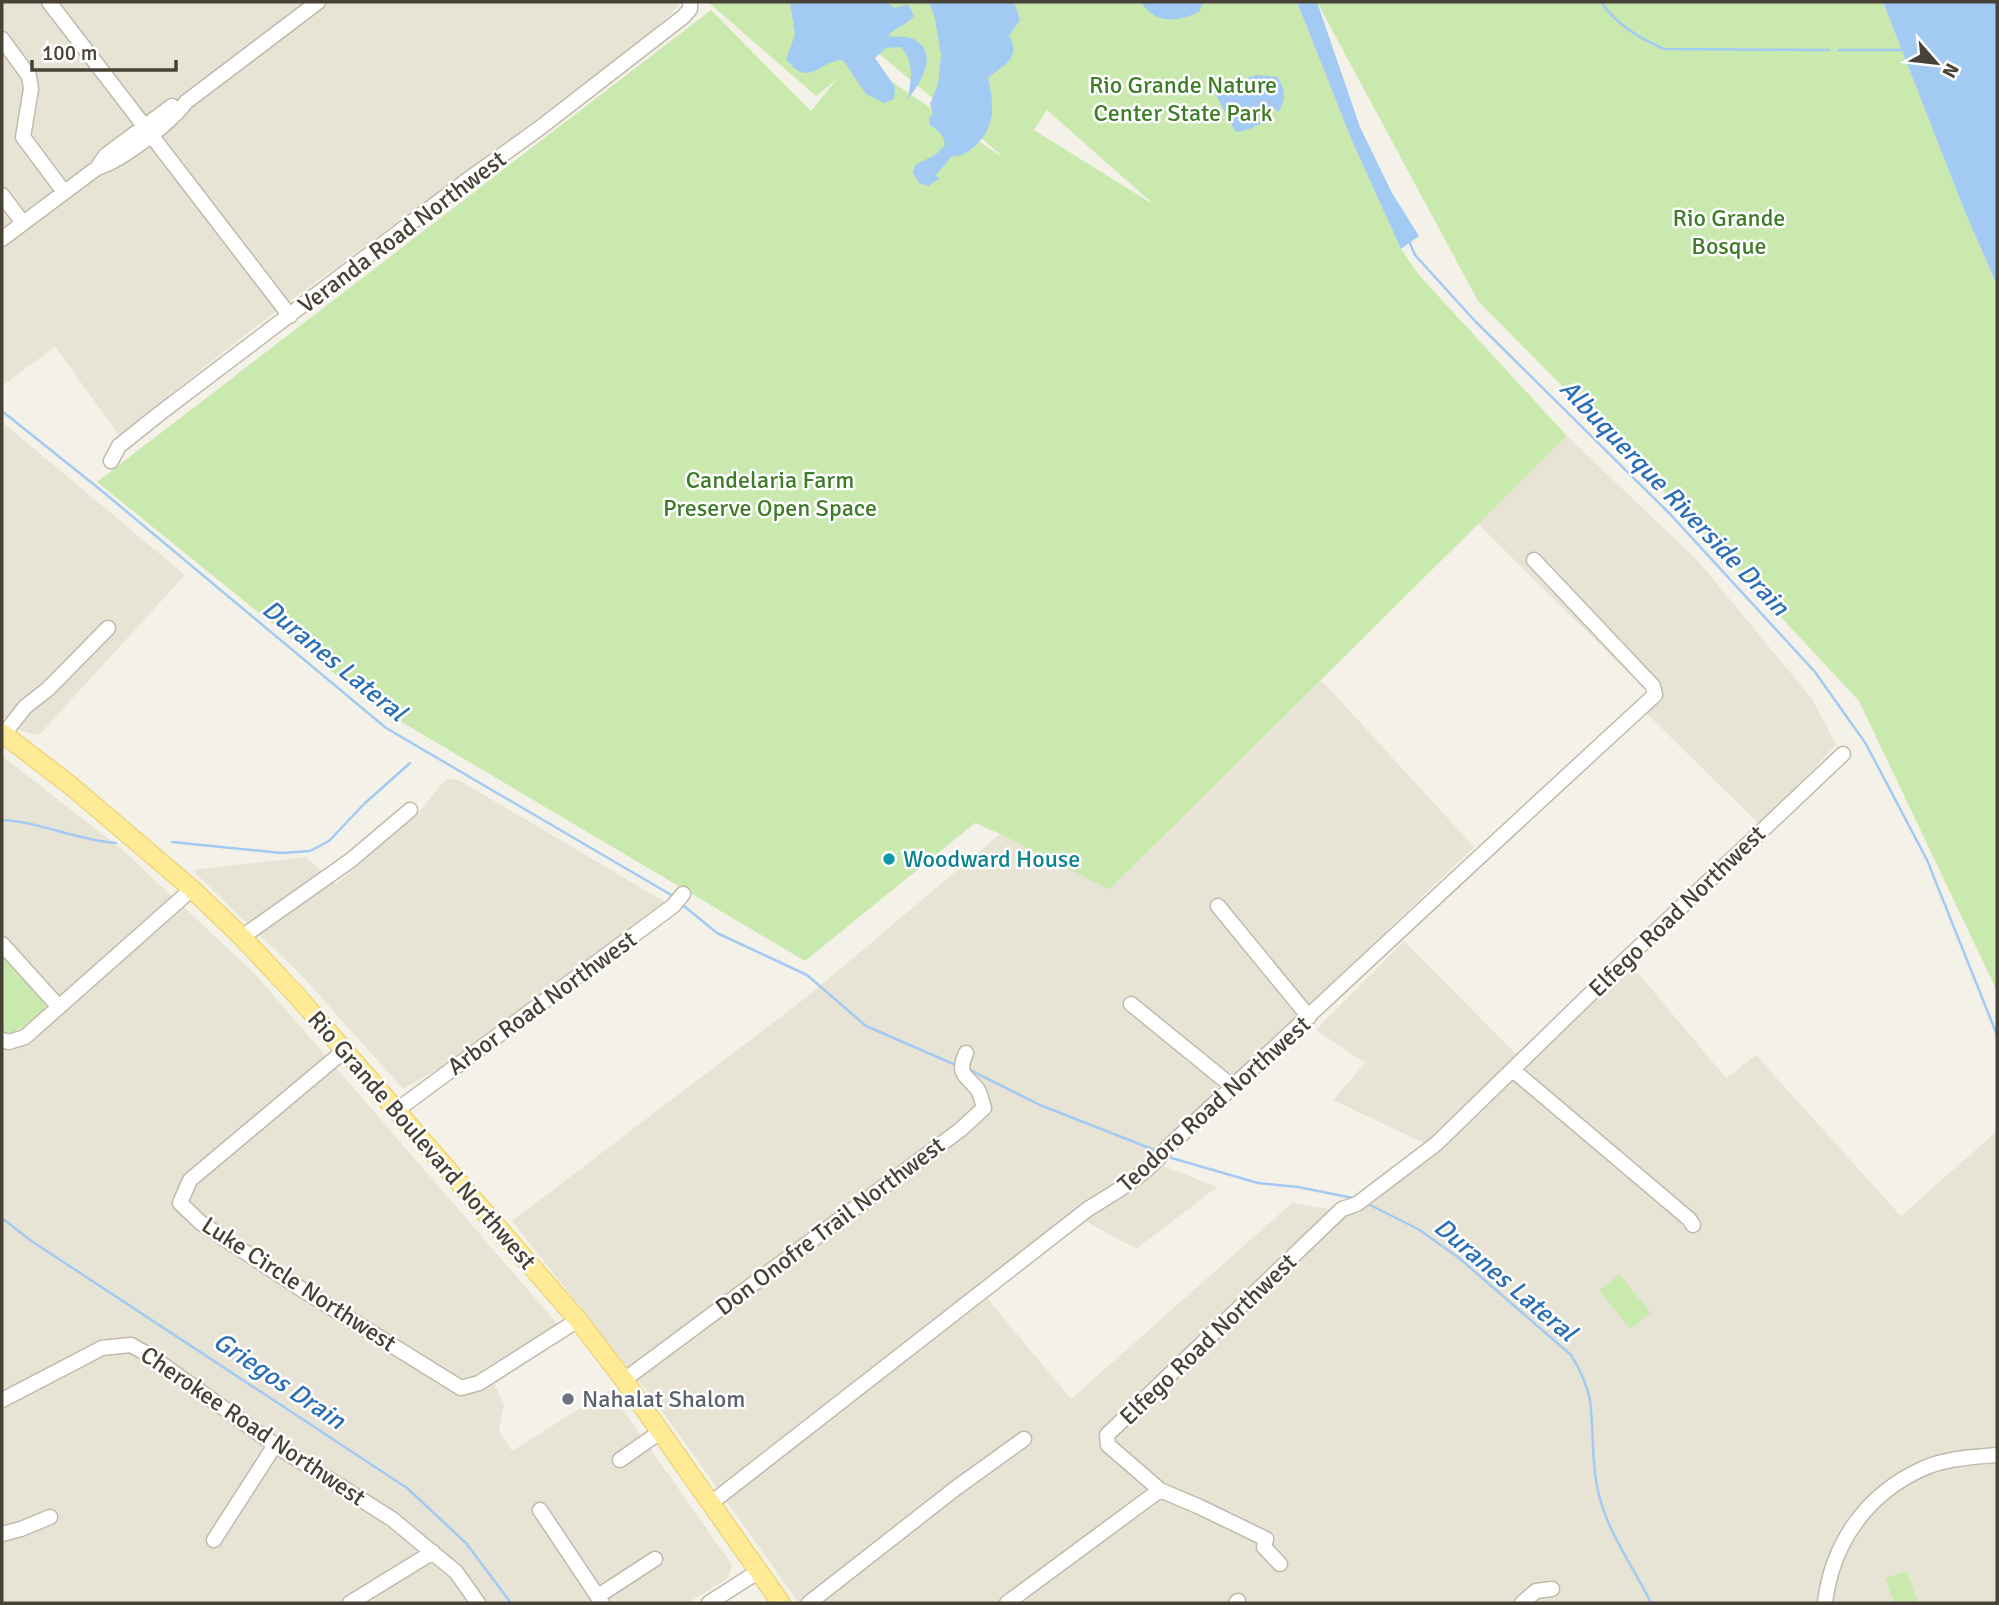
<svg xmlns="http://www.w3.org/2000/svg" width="1999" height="1605" font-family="Signika,sans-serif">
	<rect width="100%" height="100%" fill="#f4f2e8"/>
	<path fill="#e8e4d5" d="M2,2H677L680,5L640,42L250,331L119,435L55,347L2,386Z
		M2,422L185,575L39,735L21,731L2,716Z
		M1567,436L1698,561L1813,700L1836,745L1760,825L1646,713L1651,695L1478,524Z
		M1320,681L1326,685L1474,847L1148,1160L1217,1187L1136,1249L1073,1214L979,1285L991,1303L1071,1399L1292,1203L1359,1214L1430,1155L1426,1144L1333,1100L1365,1063L1316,1030L1404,941L1518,1056L1623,955L1726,1078L1756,1055L1901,1216L1997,1131V1603H799L662,1411L512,1221L808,996L1000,834L1109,890Z
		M2,756L124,851L255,974L568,1336L495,1384L504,1406L499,1430L512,1451L609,1390L732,1565L728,1578L688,1603H2Z
		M446,779L459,780L665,902L443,1066L403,1089L303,977L192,870L306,857L336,884L415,817Z"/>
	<path fill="#cae9af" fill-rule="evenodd" d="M708,2H1297L1352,141L1401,249L1419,275L1567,436L1109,890L1000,834L975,823L805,961L373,705L97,482L711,10L811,111L837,79L816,96ZM872,48L1000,154L999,155L859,59ZM1047,110L1151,202V203L1034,130Z
		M1317,2H1883L1965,212L1997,285V991L1859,701L1627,452L1478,301Z
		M2,952L45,1002L44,1010L12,1035L2,1034Z
		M1619,1274L1651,1313L1630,1329L1599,1290Z
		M1907,1571L1918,1603H1894L1885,1578Z"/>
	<path fill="#a2caf2" d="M790,2H887L895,8L908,4L914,16C905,27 896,26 888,36C895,37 904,36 911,38C941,50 921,83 908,99C911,79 915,64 901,47L886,48L875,58L895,87L894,99L884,103L866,94L843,60C817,61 810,89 786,59L795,35Z
		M929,2H1014L1020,20L1009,36C1022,57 1003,66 988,78C994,103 996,126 976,145C970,151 962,157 952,156L936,175L939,179L928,186L919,183L913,173L915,165L935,155L945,145C944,135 938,130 930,125L929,117L933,114L930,104L938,84L941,55L935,18Z
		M1141,2H1204L1199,12C1177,22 1156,25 1141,2Z
		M1297,2H1317L1360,127L1392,193L1419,236L1401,249L1352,141Z
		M1883,2H1997V285L1965,212Z
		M1256,75L1277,77C1286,90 1286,97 1279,112L1274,109C1266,123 1251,130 1236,132L1213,90Z"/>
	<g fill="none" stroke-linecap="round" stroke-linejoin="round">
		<path stroke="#a2caf2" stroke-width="2.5" d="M1601,2C1617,25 1639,38 1664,49L1829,50
			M1839,50H1902
			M1409,241L1415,255L1474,320L1670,514L1815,672L1866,744L1927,860L1997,1035
			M2,411L102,491L386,728L673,896
			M2,820C41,822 76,840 116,843
			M172,842L282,853L310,851L329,841L364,804L410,763
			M684,906L717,933L807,975L866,1026L958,1066
			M968,1069L1040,1105L1157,1151
			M1168,1157L1258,1183L1298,1187L1353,1198
			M1366,1203L1418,1229L1459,1258L1571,1355C1579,1368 1587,1384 1590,1400C1594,1429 1591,1462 1598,1491C1607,1532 1633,1566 1651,1603
			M2,1218L30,1240L407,1488L466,1543L511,1603"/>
		<g stroke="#c0baaa" stroke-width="17">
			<path id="minor" d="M49,2L290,316
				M2,39L29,76L31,89L23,137L64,192
				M97,168C123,160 169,124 186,102L318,2
				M2,195L23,223
				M2,239L97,168L106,155L172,106
				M111,461L119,446L159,414L462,184L541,127L683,17L690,9V2
				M4,734L25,707L48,689L108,628
				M1218,906L1309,1017
				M242,937L351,860L410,810
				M2,944L59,1007
				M1131,1004L1233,1087
				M2,1040L9,1042L25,1037L192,889
				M345,1050L190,1180L180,1203L201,1223L298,1287L461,1388L479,1383L578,1320
				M1513,1070L1689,1219L1693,1225
				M397,1110L673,906L683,894
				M624,1380L960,1130L984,1108C982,1102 981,1095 978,1090C967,1075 956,1076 966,1053
				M2,1400L102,1348L131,1345L149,1355L275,1445L392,1519L456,1572L478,1603
				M620,1460L660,1432
				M1160,1490L1200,1507L1266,1539L1264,1547L1280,1564
				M711,1503L1088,1209C1116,1191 1146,1176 1167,1148C1329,997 1491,845 1655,695L1653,686L1534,560
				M540,1510L602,1603
				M2,1534L21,1529L50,1517
				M214,1540L275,1445
				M598,1596L655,1559
				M350,1603L433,1552
				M709,1603L759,1571
				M809,1603L956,1488L1024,1439
				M1007,1603L1160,1490L1108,1445L1107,1435L1342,1209L1357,1204L1436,1144L1620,965L1843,754
				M1236,1603L1238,1601
				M1522,1603L1536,1591L1552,1589
				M1825,1603C1832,1543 1867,1494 1922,1469C1945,1458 1973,1457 1997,1455"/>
		</g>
		<g stroke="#e7cc63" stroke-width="20">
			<path id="major" d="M2,733L70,785L192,889L242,937L298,997L578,1320L624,1380L781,1603"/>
		</g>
		<use href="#minor" stroke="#fff" stroke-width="14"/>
		<use href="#major" stroke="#ffeb96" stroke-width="18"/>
	</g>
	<circle fill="#0f9aa8" stroke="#fff" stroke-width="2.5" cx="889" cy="859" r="7"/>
	<circle fill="#6b7280" stroke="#fff" stroke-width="2.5" cx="568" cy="1399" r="7"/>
	<g text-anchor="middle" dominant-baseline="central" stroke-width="5" stroke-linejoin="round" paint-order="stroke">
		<g font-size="24" fill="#3f7c27" stroke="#fff">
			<text x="1183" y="85">Rio Grande Nature<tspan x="1183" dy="28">Center State Park</tspan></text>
			<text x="1729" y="218">Rio Grande<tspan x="1729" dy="28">Bosque</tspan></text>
			<text x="770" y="480">Candelaria Farm<tspan x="770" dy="28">Preserve Open Space</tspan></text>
		</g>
		<g font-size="24" fill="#484236" stroke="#fff">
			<text transform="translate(402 232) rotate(-37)">Veranda Road Northwest</text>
			<text transform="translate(1677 911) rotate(-44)">Elfego Road Northwest</text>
			<text transform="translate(542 1003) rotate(-36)">Arbor Road Northwest</text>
			<text transform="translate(1214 1104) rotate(-42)">Teodoro Road Northwest</text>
			<text transform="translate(422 1140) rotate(49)">Rio Grande Boulevard Northwest</text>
			<text transform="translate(830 1226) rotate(-37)">Don Onofre Trail Northwest</text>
			<text transform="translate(299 1284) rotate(33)">Luke Circle Northwest</text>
			<text transform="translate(1208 1339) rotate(-44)">Elfego Road Northwest</text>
			<text transform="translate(253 1426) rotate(34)">Cherokee Road Northwest</text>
		</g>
		<g font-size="24" fill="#0d838f" stroke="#fff" text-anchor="start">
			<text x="903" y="859">Woodward House</text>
		</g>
		<g font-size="24" fill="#5b616d" stroke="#fff" text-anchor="start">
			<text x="582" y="1399">Nahalat Shalom</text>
		</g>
		<g font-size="26" font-style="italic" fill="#2c6fb7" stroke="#fff">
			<text transform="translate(1674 498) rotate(46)">Albuquerque Riverside Drain</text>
			<text transform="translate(334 661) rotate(39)">Duranes Lateral</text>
			<text transform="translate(1505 1280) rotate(40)">Duranes Lateral</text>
			<text transform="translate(279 1381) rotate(34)">Griegos Drain</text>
		</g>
	</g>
	<rect width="1999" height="1605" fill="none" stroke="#484236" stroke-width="7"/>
	<g transform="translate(1936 63) rotate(118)" stroke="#ffffff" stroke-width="5" paint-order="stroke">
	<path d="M0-5L12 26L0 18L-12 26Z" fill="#484236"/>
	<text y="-10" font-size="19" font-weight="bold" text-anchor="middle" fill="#484236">N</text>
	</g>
	<path d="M32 60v10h144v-10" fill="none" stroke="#484236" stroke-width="3.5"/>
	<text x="42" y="60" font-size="21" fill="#484236" stroke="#ffffff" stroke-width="5" paint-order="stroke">100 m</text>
</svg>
